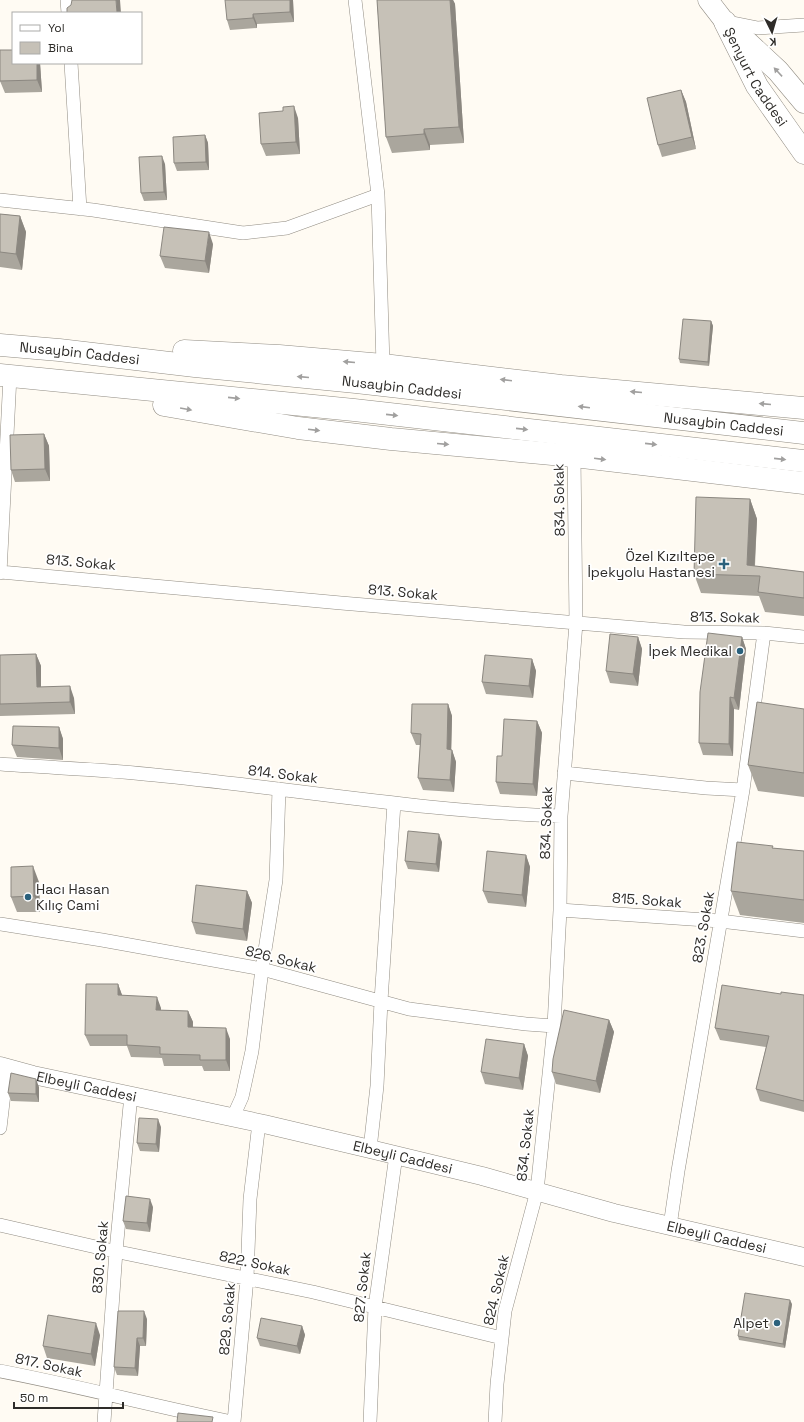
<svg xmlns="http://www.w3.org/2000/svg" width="804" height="1422" font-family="'Space Grotesk',sans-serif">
	<rect width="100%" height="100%" fill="#fffbf3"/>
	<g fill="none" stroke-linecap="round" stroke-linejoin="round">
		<g stroke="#918c83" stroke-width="14">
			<path id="street" d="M67,0L68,13
				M355,0L378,195L383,365
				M728,22L758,28L804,25
				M71,63L80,209
				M0,200L93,210L243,233L287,228L378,195
				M0,572L341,603L684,632L764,633L804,637
				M0,573L10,376
				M0,764C52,768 103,769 155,775C290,788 425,812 561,816
				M564,773L706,788L743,790
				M560,910L720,921L804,931
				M0,924L102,940L262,969L409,1009L526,1024L554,1026
				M233,1117L242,1097L252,1051L262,969L276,880L279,789
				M0,1128L7,1068
				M370,1149L377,1086L381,1001L394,803
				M0,1225L109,1250L313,1292L502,1338
				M670,1226L678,1171L743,790L764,633
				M0,1371C78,1386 154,1406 232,1422
				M104,1422L116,1251L131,1095
				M234,1422L247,1278L250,1199L259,1123
				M370,1422L375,1307L396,1155
				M495,1422L497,1384L505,1311L537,1191L554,1026L560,910L561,816L576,623L574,456"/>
		</g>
		<g stroke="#918c83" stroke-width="19">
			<g id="secondary">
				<path id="s1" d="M0,1066L33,1075L264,1124L370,1149L482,1176L614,1213L804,1257"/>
			</g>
		</g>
		<g stroke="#918c83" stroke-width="21">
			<path id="primary" d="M708,0L725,22"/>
		</g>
		<g stroke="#918c83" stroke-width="23">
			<g id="highway">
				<path id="s2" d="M725,22L757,86L804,153"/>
				<path d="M735,31L778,71L804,102"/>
				<path id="s3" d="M0,345L59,350L195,366L356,382L804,433"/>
				<path d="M184,351L279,356L383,365L561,386L804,408"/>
				<path d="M0,375L354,410L804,461"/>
				<path d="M164,405L298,428L391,439L574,456L804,483"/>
			</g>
		</g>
		<use href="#street" stroke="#fff" stroke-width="13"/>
		<use href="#secondary" stroke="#fff" stroke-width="18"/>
		<use href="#primary" stroke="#fff" stroke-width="20"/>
		<use href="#highway" stroke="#fff" stroke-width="22"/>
	</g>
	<path fill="#aaa69d" d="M293,0L294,22L257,24V28L230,30L227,20Z
		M377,0H453L455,4L464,143L430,145V150L392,153L386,137Z
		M13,63H40L42,92L5,93L0,81Z
		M681,90L686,102L696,149L662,157L658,145Z
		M298,118L300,154L266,156L261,144Z
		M205,135L208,143L209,170L177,171L174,163Z
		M165,164L167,200L144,201L141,193Z
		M0,214L20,216L26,232L22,270L0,267Z
		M213,244L209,273L165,268L160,256Z
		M711,321L713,326L709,366L680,363L679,359Z
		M44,434L49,446L50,481L15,482L11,470Z
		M750,499L757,519L755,566L804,572V616L765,612L759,596L701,593L694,574Z
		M638,637L642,649L638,686L610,683L606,671Z
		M742,637L746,649L739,710L734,709L733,756L703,755L699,743Z
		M36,654L41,666V687L74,698L75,714L0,716V655Z
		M532,659L536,671L533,698L486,694L482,682Z
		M448,704L452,716L451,750H452L456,762L454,792L423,790L418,778L420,745H416L411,733Z
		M804,709V797L758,791L748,765Z
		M537,721L542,733L537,796L500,794L496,782L502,756Z
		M59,727L63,739V760L17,757L12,745Z
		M442,842L439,872L408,869L405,861Z
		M773,848L804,851V923L740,915L731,891Z
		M526,855L530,867L526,907L488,903L483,891Z
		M39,882L40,912H17L11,897Z
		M247,891L252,903L247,941L196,934L192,922Z
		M118,984L122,995L161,1008V1010L188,1011L193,1022V1027L230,1039V1071H204L202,1066H164L162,1058L131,1057L127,1046H90L85,1035Z
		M781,994L804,995V1112L760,1101L756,1089L766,1047L720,1040L715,1028Z
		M609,1020L614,1032L600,1093L556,1084L552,1072Z
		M524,1044L528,1056L523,1090L485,1084L481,1072Z
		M39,1087V1102L11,1101L8,1093Z
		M161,1127L159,1152L140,1151L137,1143Z
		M153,1207L150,1232L126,1229L123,1221Z
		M792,1304L785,1348L739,1340L738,1336Z
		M147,1319L146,1346H140L138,1376L117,1375L114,1367Z
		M302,1326L305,1335L300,1354L260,1346L257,1338Z
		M100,1335L95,1366L47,1358L43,1346Z"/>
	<path fill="#8b8780" d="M116,0H120L121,13H117Z
		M290,0H293L294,22L290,12Z
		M450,0H453L455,4L464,143L459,127Z
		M253,14L257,24V28L253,18Z
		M37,63H40L42,92L37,80Z
		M681,90L686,102L696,149L692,137Z
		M294,106L298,118L300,154L296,142Z
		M424,129L430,145V150L424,134Z
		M205,135L208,143L209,170L206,162Z
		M162,156L165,164L167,200L164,192Z
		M20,216L26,232L22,270L16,254Z
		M209,232L213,244L209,273L205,261Z
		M711,321L713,326L709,366L708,362Z
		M44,434L49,446L50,481L45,469Z
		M750,499L757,519L754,576L747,565Z
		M638,637L642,649L638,686L633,674Z
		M742,637L746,649L739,710L734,698Z
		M36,654L41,666V699L37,687Z
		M532,659L536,671L533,698L529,686Z
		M70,686L74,698L75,714L70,702Z
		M730,697L734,709L733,756L729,744Z
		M448,704L452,716L451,761L447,749Z
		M537,721L542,733L537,796L533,784Z
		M59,727L63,739V760L59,748Z
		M452,750L456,762L454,792L450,780Z
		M439,834L442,842L439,872L436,864Z
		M526,855L530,867L526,907L522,895Z
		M33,866L39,882L40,912L34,896Z
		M247,891L252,903L247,941L243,929Z
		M118,984L122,995H118Z
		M157,997L161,1008L160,1022L156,1010Z
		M188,1011L193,1022L192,1039L188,1027Z
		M609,1020L614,1032L600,1093L596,1081Z
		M226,1028L230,1039V1071L226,1060Z
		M524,1044L528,1056L523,1090L519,1078Z
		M36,1079L39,1087V1102L36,1094Z
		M158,1119L161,1127L159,1152L156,1144Z
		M150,1199L153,1207L150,1232L147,1223Z
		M790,1300L792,1304L785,1348L783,1344Z
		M144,1311L147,1319L146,1346L143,1338Z
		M96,1323L100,1335L95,1366L91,1354Z
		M302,1326L305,1335L300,1354L297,1346Z
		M137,1338L140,1346L138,1376L135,1368Z"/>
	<path fill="#c6c1b7" stroke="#8b8780" d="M72,0H116L117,13H67V8L71,5Z
		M225,0H290V12L253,14V18L227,20Z
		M377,0H450L459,127L424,129V134L386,137Z
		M0,50H13V63H37V80L0,81Z
		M681,90L692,137L658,145L647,98Z
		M294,106L296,142L261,144L259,113L283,111V107Z
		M205,135L206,162L174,163L173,137Z
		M162,156L164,192L141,193L139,157Z
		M0,214L20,216L16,254L0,252Z
		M164,227L209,232L205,261L160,256Z
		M683,319L711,321L708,362L679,359Z
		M44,434L45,469L11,470L10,435Z
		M696,497L750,499L747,565L804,572V598L758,592L760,576L694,574Z
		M708,633L742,637L734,698L730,697L729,744L699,743L700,692Z
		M610,634L638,637L633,674L606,671Z
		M36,654L37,687L70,686V702L0,704V655Z
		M485,655L532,659L529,686L482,682Z
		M757,702L804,709V773L748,765Z
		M412,704H448L447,749L452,750L450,780L418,778L421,734L411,733Z
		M504,719L537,721L533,784L496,782L497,756H502Z
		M13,726L59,727V748L12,745Z
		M408,831L439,834L436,864L405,861Z
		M737,842L773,846L772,848L804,851V900L731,891Z
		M487,851L526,855L522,895L483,891Z
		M33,866L34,896L11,897V867Z
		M196,885L247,891L243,929L192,922Z
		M86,984H118V995L157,997L156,1010L188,1011V1027L226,1028V1060H200V1055L160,1054V1047L127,1045V1035H85Z
		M722,985L781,994V992L804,995V1101L756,1089L769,1036L715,1028Z
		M564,1010L609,1020L596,1081L552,1072L553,1059Z
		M486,1039L524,1044L519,1078L481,1072Z
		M11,1073L36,1079V1094L8,1093Z
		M139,1118L158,1119L156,1144L137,1143Z
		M126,1196L150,1199L147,1223L123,1221Z
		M745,1293L790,1300L783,1344L738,1336Z
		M118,1311H144L143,1338H137L135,1368L114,1367Z
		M48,1315L96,1323L91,1354L43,1346Z
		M261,1318L302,1326L297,1346L257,1338Z
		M178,1413L213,1417L212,1422H177Z"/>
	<defs><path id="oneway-solid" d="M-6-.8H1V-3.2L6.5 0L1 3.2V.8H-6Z"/></defs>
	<g fill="#a1a09f">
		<use href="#oneway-solid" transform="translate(778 72) rotate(-133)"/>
		<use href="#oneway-solid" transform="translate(349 362) rotate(-175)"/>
		<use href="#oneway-solid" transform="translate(303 377) rotate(-175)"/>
		<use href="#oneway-solid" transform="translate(506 380) rotate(-173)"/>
		<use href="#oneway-solid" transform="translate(636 392) rotate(-175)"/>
		<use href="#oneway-solid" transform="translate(234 398) rotate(6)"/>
		<use href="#oneway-solid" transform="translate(765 404) rotate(-175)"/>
		<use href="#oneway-solid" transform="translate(584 407) rotate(-173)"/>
		<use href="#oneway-solid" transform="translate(186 409) rotate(10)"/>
		<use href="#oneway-solid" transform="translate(392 415) rotate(6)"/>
		<use href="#oneway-solid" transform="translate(522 429) rotate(6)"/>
		<use href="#oneway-solid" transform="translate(314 430) rotate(7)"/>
		<use href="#oneway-solid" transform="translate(443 444) rotate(5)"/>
		<use href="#oneway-solid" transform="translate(651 444) rotate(6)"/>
		<use href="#oneway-solid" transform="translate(600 459) rotate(7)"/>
		<use href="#oneway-solid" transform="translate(780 459) rotate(6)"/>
	</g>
	<g fill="#2b617c" stroke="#fff" stroke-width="1.5">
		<path d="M722 558h4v4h4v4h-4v4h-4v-4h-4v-4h4z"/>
		<circle cx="740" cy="651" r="4"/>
		<circle cx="28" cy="897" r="4"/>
		<circle cx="777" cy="1323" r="4"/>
	</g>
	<g text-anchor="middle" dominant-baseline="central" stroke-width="3.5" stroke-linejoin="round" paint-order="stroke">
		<g font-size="14" fill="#2e2c29" stroke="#fff">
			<text stroke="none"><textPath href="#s2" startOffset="63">Şenyurt Caddesi</textPath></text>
			<text stroke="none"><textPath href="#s3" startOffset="80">Nusaybin Caddesi</textPath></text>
			<text stroke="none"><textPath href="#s3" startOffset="404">Nusaybin Caddesi</textPath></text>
			<text stroke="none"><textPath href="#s3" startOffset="728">Nusaybin Caddesi</textPath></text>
			<text transform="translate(559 500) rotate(-91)">834. Sokak</text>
			<text transform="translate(81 562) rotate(5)">813. Sokak</text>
			<text transform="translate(403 592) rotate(5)">813. Sokak</text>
			<text transform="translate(725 617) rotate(1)">813. Sokak</text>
			<text transform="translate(283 774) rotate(7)">814. Sokak</text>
			<text transform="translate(546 823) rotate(-88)">834. Sokak</text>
			<text transform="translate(647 900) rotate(4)">815. Sokak</text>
			<text transform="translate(703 927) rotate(-80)">823. Sokak</text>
			<text transform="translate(281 959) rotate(14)">826. Sokak</text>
			<text stroke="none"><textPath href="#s1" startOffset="89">Elbeyli Caddesi</textPath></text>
			<text transform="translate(525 1145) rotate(-84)">834. Sokak</text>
			<text stroke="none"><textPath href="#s1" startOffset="413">Elbeyli Caddesi</textPath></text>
			<text stroke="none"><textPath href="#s1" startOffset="737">Elbeyli Caddesi</textPath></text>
			<text transform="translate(100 1257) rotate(-85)">830. Sokak</text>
			<text transform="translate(255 1263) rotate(12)">822. Sokak</text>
			<text transform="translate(362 1287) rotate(-84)">827. Sokak</text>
			<text transform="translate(496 1290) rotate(-77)">824. Sokak</text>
			<text transform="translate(227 1319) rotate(-85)">829. Sokak</text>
			<text transform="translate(49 1365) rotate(12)">817. Sokak</text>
		</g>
		<g font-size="14" fill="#2e2c29" stroke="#fff" text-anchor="end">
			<text x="715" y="556">Özel Kızıltepe<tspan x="715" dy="16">İpekyolu Hastanesi</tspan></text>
			<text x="732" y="651">İpek Medikal</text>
			<text x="36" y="889" text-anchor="start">Hacı Hasan<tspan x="36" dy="16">Kılıç Cami</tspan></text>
			<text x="769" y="1323">Alpet</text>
		</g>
	</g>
	<rect x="12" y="12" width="130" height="52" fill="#ffffff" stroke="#ababa9"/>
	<rect x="20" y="25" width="20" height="6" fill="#ffffff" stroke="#ababa9"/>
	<text x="48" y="32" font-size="12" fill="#2e2c29">Yol</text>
	<rect x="20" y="42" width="20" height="12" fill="#c6c1b7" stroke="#ababa9"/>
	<text x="48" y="52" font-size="12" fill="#2e2c29">Bina</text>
	<g transform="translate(772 32) rotate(175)" stroke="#ffffff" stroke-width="3" paint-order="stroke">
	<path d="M0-3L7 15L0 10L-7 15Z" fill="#2e2c29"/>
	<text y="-6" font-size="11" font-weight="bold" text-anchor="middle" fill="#2e2c29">K</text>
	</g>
	<path d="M14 1402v6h109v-6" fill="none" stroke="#2e2c29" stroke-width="2"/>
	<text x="20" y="1402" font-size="12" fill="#2e2c29" stroke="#ffffff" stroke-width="3" paint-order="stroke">50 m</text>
</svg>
